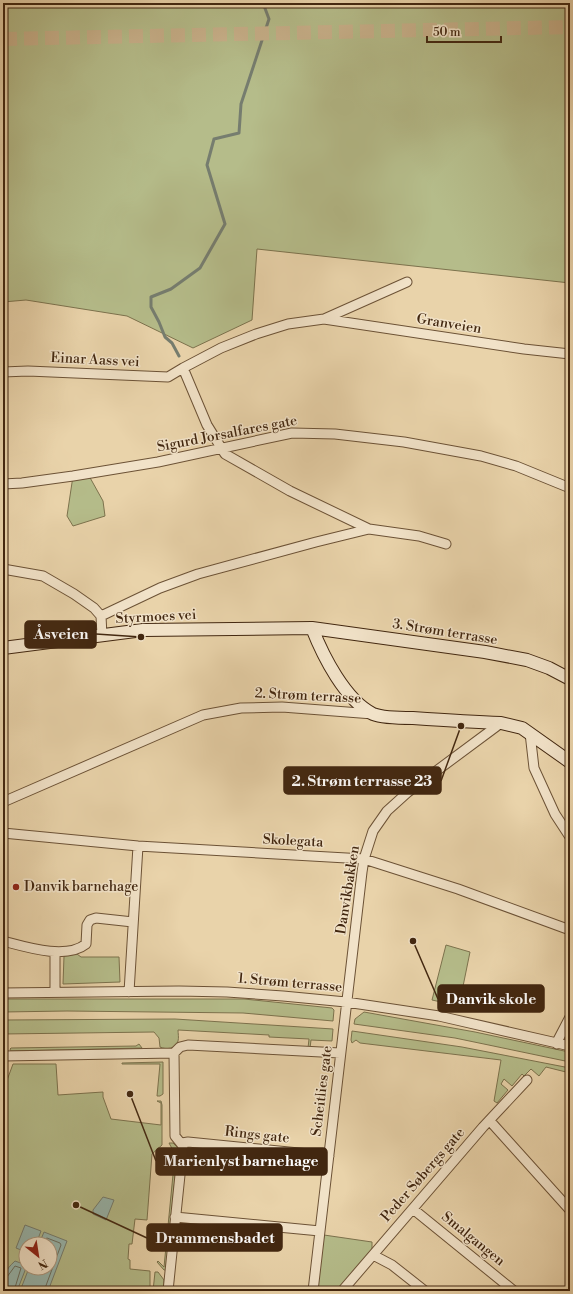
<svg xmlns="http://www.w3.org/2000/svg" width="573" height="1294" font-family="'Libre Bodoni',serif">
	<rect width="100%" height="100%" fill="#e9d3aa"/>
	<filter id="stains"><feTurbulence type="fractalNoise" baseFrequency=".005" numOctaves="4"/><feColorMatrix values="0 0 0 0 .2 0 0 0 0 .09 0 0 0 0 .02 0 0 0 .5 -.17"/></filter>
	<radialGradient id="worn" r=".72"><stop offset=".6" stop-color="#630" stop-opacity="0"/><stop offset="1" stop-color="#630" stop-opacity=".3"/></radialGradient>
	<path fill="#b5bc8a" stroke="#7c724d" fill-rule="evenodd" d="M3,3H570V283L257,249L252,320L193,348L127,316L26,300L3,302Z
		M88,474L103,501L105,516L73,526L67,516L73,476Z
		M446,945L470,952L459,1006L432,1000Z
		M77,954L81,957H119L120,982L63,984L64,956Z
		M3,999H244L332,1008L334,1010L333,1021L243,1013L67,1011L3,1012Z
		M364,1012L475,1032L569,1052L570,1062L455,1038L354,1024L355,1019Z
		M175,1019L333,1029L332,1041L311,1040L310,1048H308L309,1039L269,1037V1035L178,1030C178,1033 179,1038 178,1041C176,1049 166,1050 160,1047L159,1038L154,1032L3,1034V1020Z
		M352,1031L462,1047L570,1068V1073L546,1067L539,1076L531,1069L524,1076L522,1074L512,1086L504,1079L501,1084L508,1090L497,1103L494,1101L501,1060L360,1043L356,1040L352,1043L351,1040Z
		M139,1044L142,1048L11,1051L10,1049L11,1048L136,1046Z
		M163,1062V1094L160,1096H157L160,1064H122V1063Z
		M13,1064H56L58,1095L103,1092V1097L111,1119L161,1125V1103L157,1101H161L162,1105V1145L152,1154L147,1220L135,1219L132,1244H129L128,1259L130,1260V1269L150,1271V1291H3V1091ZM26,1244H50V1268H26Z
		M169,1143H173L178,1148L166,1270H164L157,1262L158,1261L164,1267L175,1154Z
		M324,1235L372,1242V1249L365,1259L337,1291H317Z
		M155,1272H158L164,1280V1291H153Z"/>
	<path fill="#98b7ae" stroke="#767d6f" d="M103,1197L114,1200L106,1220L93,1214V1210Z
		M25,1225L41,1231L36,1244H26V1252L16,1248Z
		M44,1232L67,1241L48,1291H20L29,1268H50V1244H39Z
		M15,1261L26,1265V1268L17,1291H3C3,1276 4,1271 15,1261Z"/>
	<g fill="none" stroke-linecap="round" stroke-linejoin="round">
		<path stroke="#6d6f5f" stroke-width="1" d="M43,1244L45,1239L47,1238L60,1243L61,1245L44,1291
			M3,1278L7,1277L15,1266L21,1268L14,1291"/>
		<path stroke="#767d6f" stroke-width="3" d="M179,356L172,343L165,337L159,322L151,307V297L171,289L200,268L225,224L207,165L214,139L239,133L241,104L269,19L263,3"/>
		<path stroke="#c8b18b" stroke-width="14" stroke-dasharray="14 7" stroke-linecap="butt" d="M3,39L570,27"/>
		<g stroke="#6c5236" stroke-width="11">
			<path id="minor" d="M324,319L407,282
				M3,372L28,371L168,377L183,368
				M3,484L22,483L73,476L158,462L292,433L335,434L404,442L481,456L516,466L570,488
				M369,529L290,491L225,454L207,425L183,368L221,348L256,334L288,324L324,319L524,349L570,354
				M3,569L43,576L74,594L94,608L101,616L102,636
				M101,616L160,588L198,574L316,542L369,529L419,536L446,544
				M530,733L534,768L555,814L570,837
				M3,802L203,715L241,708L282,707L373,714
				M3,833L138,846L364,859L458,889L570,930
				M3,941C26,947 66,960 86,944L87,925L90,920L96,918L133,922
				M55,992V952
				M129,992L138,846
				M3,993L179,991L227,992L283,996L346,1002L439,1016L570,1046
				M557,1044L559,1038L570,1017
				M3,1056L174,1053L180,1047L188,1045L340,1053
				M490,1121L570,1210
				M182,1143L188,1142L329,1156
				M413,1209L514,1291
				M175,1217L320,1231
				M373,1255L392,1265L425,1291
				M168,1291L183,1146L175,1136L174,1053
				M313,1291L362,872L364,859L373,831L387,811L408,792L501,723
				M342,1291L483,1127L527,1080"/>
		</g>
		<g stroke="#422710" stroke-width="14">
			<path id="secondary" d="M312,628C323,656 345,700 373,714C383,718 402,718 413,718C442,720 472,722 501,723L522,728L570,762
				M3,648L143,630L312,628L485,652L527,660L549,668L570,679"/>
		</g>
		<use href="#minor" stroke="#f1e2c8" stroke-width="9"/>
		<use href="#secondary" stroke="#f1e2c8" stroke-width="12"/>
	</g>
	<circle fill="#8f2418" stroke="#f1e2c8" stroke-width="1.5" cx="16" cy="887" r="4"/>
	<g text-anchor="middle" dominant-baseline="central" stroke-width="3" stroke-linejoin="round" paint-order="stroke">
		<g font-size="14" fill="#422710" stroke="#f1e2c8">
			<text transform="translate(449 324) rotate(9)">Granveien</text>
			<text transform="translate(95 360) rotate(3)">Einar Aass vei</text>
			<text transform="translate(227 434) rotate(-11)">Sigurd Jorsalfares gate</text>
			<text transform="translate(156 617) rotate(-3)">Styrmoes vei</text>
			<text transform="translate(445 632) rotate(9)">3. Strøm terrasse</text>
			<text transform="translate(308 696) rotate(3)">2. Strøm terrasse</text>
			<text transform="translate(293 841) rotate(3)">Skolegata</text>
			<text transform="translate(348 890) rotate(-81)">Danvikbakken</text>
			<text transform="translate(290 983) rotate(5)">1. Strøm terrasse</text>
			<text transform="translate(322 1091) rotate(-83)">Scheitlies gate</text>
			<text transform="translate(257 1135) rotate(6)">Rings gate</text>
			<text transform="translate(423 1175) rotate(-49)">Peder Søbergs gate</text>
			<text transform="translate(473 1239) rotate(39)">Smalgangen</text>
		</g>
		<g font-size="14" fill="#422710" stroke="#f1e2c8" text-anchor="start">
			<text x="24" y="887">Danvik barnehage</text>
		</g>
	</g>
	<path fill="none" stroke="#422710" stroke-width="1.5" d="M141 637L96 634M461 726L441 781M413 941L438 999M130 1094L156 1161M76 1205L147 1238"/>
	<g fill="#422710" stroke="#f1e2c8" stroke-width="1.5">
		<circle cx="141" cy="637" r="4"/>
		<circle cx="461" cy="726" r="4"/>
		<circle cx="413" cy="941" r="4"/>
		<circle cx="130" cy="1094" r="4"/>
		<circle cx="76" cy="1205" r="4"/>
	</g>
	<g fill="#422710" stroke="#422710" stroke-width="1.5">
		<rect x="25" y="621" width="71" height="27" rx="4"/>
		<rect x="284" y="767" width="157" height="27" rx="4"/>
		<rect x="438" y="985" width="106" height="27" rx="4"/>
		<rect x="156" y="1148" width="171" height="27" rx="4"/>
		<rect x="147" y="1224" width="135" height="27" rx="4"/>
	</g>
	<g font-size="15" text-anchor="middle" font-weight="bold" fill="#fff">
		<text x="61" y="639">Åsveien</text>
		<text x="362" y="786">2. Strøm terrasse 23</text>
		<text x="491" y="1004">Danvik skole</text>
		<text x="241" y="1166">Marienlyst barnehage</text>
		<text x="215" y="1243">Drammensbadet</text>
	</g>
	<rect width="573" height="1294" fill="none" stroke="#e9d3aa" stroke-width="16"/>
	<rect x="4" y="4" width="565" height="1286" fill="none" stroke="#422710" stroke-width="2"/>
	<rect x="8" y="8" width="557" height="1278" fill="none" stroke="#422710"/>
	<g transform="translate(38 1256) rotate(150)"><circle r="19" fill="#f1e2c8" stroke="#ab977e"/>
	<path d="M0-3L7 15L0 10L-7 15Z" fill="#8f2418"/>
	<text y="-6" font-size="11" font-weight="bold" text-anchor="middle" fill="#422710">N</text>
	</g>
	<path d="M427 36v6h74v-6" fill="none" stroke="#422710" stroke-width="2"/>
	<text x="433" y="36" font-size="12" fill="#422710" stroke="#f1e2c8" stroke-width="3" paint-order="stroke">50 m</text>
	<rect width="100%" height="100%" filter="url(#stains)"/>
	<rect width="100%" height="100%" fill="url(#worn)"/>
</svg>
